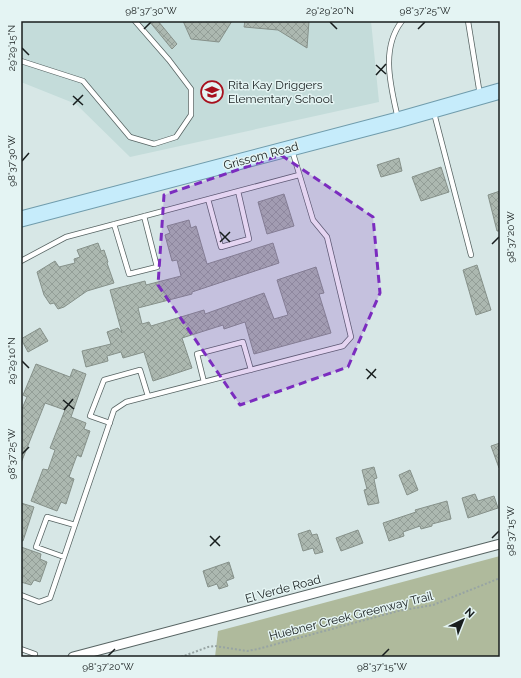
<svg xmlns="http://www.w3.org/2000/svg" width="521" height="678" font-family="Raleway,sans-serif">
	<defs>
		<pattern id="building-cross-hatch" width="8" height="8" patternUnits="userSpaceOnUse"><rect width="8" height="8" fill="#acb8b0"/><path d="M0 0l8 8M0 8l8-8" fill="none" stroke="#939e97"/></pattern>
	</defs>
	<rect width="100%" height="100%" fill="#d7e7e6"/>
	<path fill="#c4dcda" d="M21,21H371L379,102L130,157L76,104L21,82Z"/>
	<path fill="#afba9c" d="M500,556V657H215L218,631Z"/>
	<path fill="url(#building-cross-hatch)" stroke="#86918a" d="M149,21H158L177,44L172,49Z
		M183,21H232L219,42L191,39Z
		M245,21H309L307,48L278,30L244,27Z
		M399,158L402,171L381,177L377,165Z
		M441,167L449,192L421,201L412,177Z
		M500,191V231H497L488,195Z
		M284,194L294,226L267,234L258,202Z
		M189,220L191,228L196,226L207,264L273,243L279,263L192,292V294L138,308L142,324L149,322L151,326L204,310L205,314L264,293L274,319L288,315L277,280L316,267L324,293L319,294L331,333L254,354L245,322L224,329L223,325L182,338L192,368L153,381L144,352L123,358L121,352L107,356L108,361L86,367L82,351L111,344L107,332L118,328L122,333L110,290L145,281L146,285L181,276L177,260L172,261L165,235L170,233L167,226Z
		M98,243L101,251L104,250L108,262L107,263L114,283L87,291L64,307L58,309L54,303L50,304L44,295L37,272L55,261L59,267L75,263L74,259L80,257L77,250Z
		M477,265L491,310L476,315L463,270Z
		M40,328L48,341L28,352L21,339Z
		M36,364L70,377L73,369L86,374L71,417L86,423L84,429L90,431L81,457L77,455L69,477L74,479L66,504L61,502L57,511L31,501L43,469L48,470L55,450L50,448L65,410L45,403L21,463V411L27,397L23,395Z
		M500,443V467L499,468L491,446Z
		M374,467L377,478L374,479L379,503L368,505L364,490L367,489L362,470Z
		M410,470L418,490L407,495L399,475Z
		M475,494L478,501L494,496L498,508L468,518L462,498Z
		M447,501L451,519L432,524V526L421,529L420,526L403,532L404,536L389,541L383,523L416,512L415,510Z
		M21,503L34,507L23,541H21Z
		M310,530L312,535L317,534L323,552L315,554L313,548L303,551L298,534Z
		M358,530L363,543L341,551L336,538Z
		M21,547L41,554L40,559L47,562L40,582L34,580L31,585L21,582Z
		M229,562L234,578L226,581L228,586L219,589L217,584L208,587L203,571Z"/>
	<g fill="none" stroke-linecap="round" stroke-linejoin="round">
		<g stroke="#576463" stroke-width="6">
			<path id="service" d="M468,21L480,95
				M21,61L83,81L130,137L154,144L176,137L191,115V89L169,60L135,21
				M434,113L471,255
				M398,119C391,87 380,49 402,21
				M208,199L221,247L249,239L238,191
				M114,224L129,274L157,267L144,216
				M21,261L66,237L299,175
				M204,382L197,354L243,342L251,370
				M110,423L90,416L104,380L140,370L148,396
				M64,557L36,547L47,517L75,525
				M21,595L39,602L50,598L114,410L126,402L343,346L351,337L327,237L313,220L292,150
				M21,649L35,654"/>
		</g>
		<g stroke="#576463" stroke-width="11">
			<path id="minor" d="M73,657L500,544"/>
		</g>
		<g stroke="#709cac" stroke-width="17">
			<path id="primary" d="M21,219L398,120L500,91"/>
		</g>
		<path stroke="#97a4a3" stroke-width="2" stroke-dasharray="2 2" stroke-linecap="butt" d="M181,657L208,647L215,646L247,651L258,649L398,611L433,605L500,578"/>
		<use href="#service" stroke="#fff" stroke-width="4.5"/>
		<use href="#minor" stroke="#fff" stroke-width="9"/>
		<use href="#primary" stroke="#c6ecfb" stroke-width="15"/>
	</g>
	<path fill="#7b2cbf" fill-opacity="0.2" stroke="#7b2cbf" stroke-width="3" stroke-dasharray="8 5" stroke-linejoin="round" d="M281,155L373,217L380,293L348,367L240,405L158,285L164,195Z"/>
	<path fill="none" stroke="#181e1e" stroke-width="1.5" d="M330,22L337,29M144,29L151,22M418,29L425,22M22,48L29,55M376,65L386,74M376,75L386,64M73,96L83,105M73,105L83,95M22,161L29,153M220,232L230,242M220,242L230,232M492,244L499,237M22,361L29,368M366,369L376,378M367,379L376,369M63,400L74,409M64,410L73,399M22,454L29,447M210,536L220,546M492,538L499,531M210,546L220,536M108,656L115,649M382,656L389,649"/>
	<defs>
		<g id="school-ring" transform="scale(1.15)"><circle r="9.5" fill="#e4f4f3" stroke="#a7101d" stroke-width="1.5"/><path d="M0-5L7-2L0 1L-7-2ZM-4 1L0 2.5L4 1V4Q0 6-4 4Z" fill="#a7101d"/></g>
	</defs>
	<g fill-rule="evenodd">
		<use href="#school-ring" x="212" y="92"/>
	</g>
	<g text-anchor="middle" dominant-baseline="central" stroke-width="3" stroke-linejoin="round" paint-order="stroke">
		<g font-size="12" fill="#181e1e" stroke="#e4f4f3" text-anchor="start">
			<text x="228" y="85">Rita Kay Driggers<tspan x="228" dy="14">Elementary School</tspan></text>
		</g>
		<g font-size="12" fill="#181e1e" stroke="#e4f4f3">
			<text transform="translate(261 156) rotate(-15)">Grissom Road</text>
			<text transform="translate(283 589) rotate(-15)">El Verde Road</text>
			<text transform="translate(351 616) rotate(-14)">Huebner Creek Greenway Trail</text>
		</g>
	</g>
	<rect width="521" height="678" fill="none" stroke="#e4f4f3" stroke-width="44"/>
	<g transform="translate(463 620) rotate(43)" stroke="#e4f4f3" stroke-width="3" paint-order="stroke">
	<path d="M0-3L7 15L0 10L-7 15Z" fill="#181e1e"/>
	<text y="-6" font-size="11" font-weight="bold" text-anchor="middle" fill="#181e1e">N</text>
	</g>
	<rect x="22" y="22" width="477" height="634" fill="none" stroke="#181e1e" stroke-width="1.5"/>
	<g font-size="10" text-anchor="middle" fill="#181e1e">
		<text x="151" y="14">98°37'30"W</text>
		<text x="330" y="14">29°29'20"N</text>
		<text x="425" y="14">98°37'25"W</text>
		<text transform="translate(11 48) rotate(-90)" y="4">29°29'15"N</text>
		<text transform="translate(11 161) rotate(-90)" y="4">98°37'30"W</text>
		<text transform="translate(510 237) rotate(-90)" y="4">98°37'20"W</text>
		<text transform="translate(11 361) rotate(-90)" y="4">29°29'10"N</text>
		<text transform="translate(11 454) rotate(-90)" y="4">98°37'25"W</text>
		<text transform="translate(510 531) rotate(-90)" y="4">98°37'15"W</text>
		<text x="108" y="670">98°37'20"W</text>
		<text x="382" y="670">98°37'15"W</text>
	</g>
</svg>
